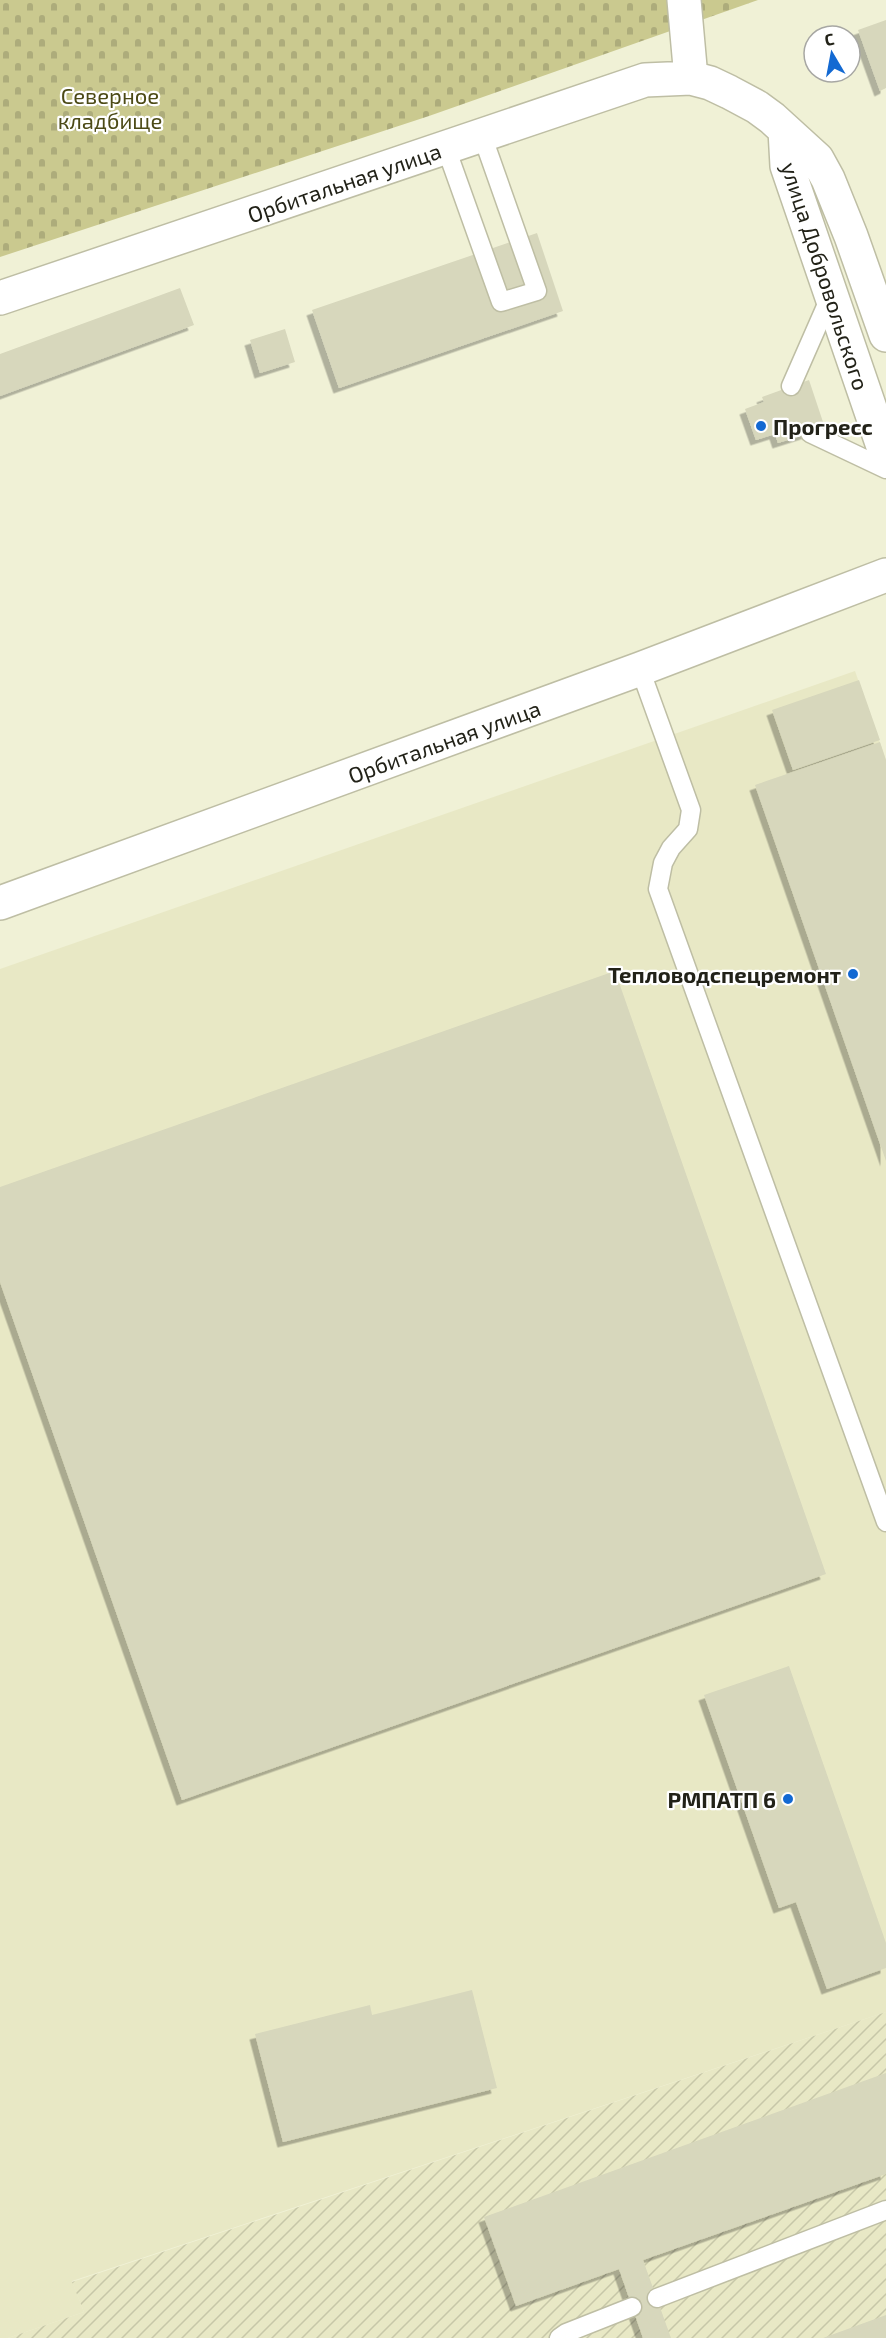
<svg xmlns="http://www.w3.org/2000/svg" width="886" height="2338" font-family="'Exo 2',sans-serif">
	<defs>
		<pattern id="industrial-furrows" width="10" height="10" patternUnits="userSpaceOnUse" patternTransform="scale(1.5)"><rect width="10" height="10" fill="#e8e8c5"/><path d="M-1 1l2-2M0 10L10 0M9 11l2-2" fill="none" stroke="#c7c7a8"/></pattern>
		<pattern id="cemetery-stones" width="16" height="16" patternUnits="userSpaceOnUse" patternTransform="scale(1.5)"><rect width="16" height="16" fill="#cac98f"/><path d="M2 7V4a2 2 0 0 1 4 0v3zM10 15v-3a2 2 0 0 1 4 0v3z" fill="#adac7b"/></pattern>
		<filter id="shadow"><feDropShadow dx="-5.5" dy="5.5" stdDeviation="0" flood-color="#0004"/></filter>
	</defs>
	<rect width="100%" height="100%" fill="#f0f1d6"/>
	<path fill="#e8e8c5" d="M855,671L886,760V2012L72,2281L84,2312L8,2338H0V969Z"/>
	<path fill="url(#industrial-furrows)" d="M886,2012V2338H8L84,2312L72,2282Z"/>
	<path fill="url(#cemetery-stones)" d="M0,0H758L429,116L0,257Z"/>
	<path fill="#d7d7bc" filter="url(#shadow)" d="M886,20V88L880,91L858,30Z
		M537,233L563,311L339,388L312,310Z
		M180,288L194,325L0,396V354Z
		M285,329L295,362L260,373L250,340Z
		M809,380L825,428L778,443L775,434L756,440L745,409L764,402L762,397Z
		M859,680L880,740L793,770L772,710Z
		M880,742L886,760V1161L755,785Z
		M615,971L826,1574L182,1800L0,1282V1187Z
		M789,1666L886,1943V1968L827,1989L796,1902L779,1908L704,1695Z
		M472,1990L497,2088L283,2142L255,2034L370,2005L372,2015Z
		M886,2073V2174L643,2260L671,2338H643L619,2269L516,2306L484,2217Z
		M886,2315V2338H823Z"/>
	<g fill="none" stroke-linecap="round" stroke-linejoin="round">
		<g stroke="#bebea4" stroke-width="21">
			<path id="lane" d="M446,148L501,302L537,291L482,135
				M791,386L831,295
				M810,433L886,469
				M640,669L691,810L688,829L671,848L663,863L658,889L886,1522
				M657,2298L886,2210
				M559,2338L566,2333L632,2307"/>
		</g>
		<g stroke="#bebea4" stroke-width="36">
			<path id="street" d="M684,0L691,78
				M785,130L787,166L886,455
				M0,298L645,80L691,78L710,83L729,92L757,107L772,118L817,159L828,179L851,236L886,335
				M0,903L640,669L886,575"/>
		</g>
		<use href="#lane" stroke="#fff" stroke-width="18"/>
		<use href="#street" stroke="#fff" stroke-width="33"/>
	</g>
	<g fill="#1369d2" stroke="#fff" stroke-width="2">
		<circle cx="761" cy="426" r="6"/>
		<circle cx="853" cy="974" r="6"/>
		<circle cx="788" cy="1799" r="6"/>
	</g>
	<g text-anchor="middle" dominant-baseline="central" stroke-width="4.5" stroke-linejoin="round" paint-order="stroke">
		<g font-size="22" fill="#4c4a16" stroke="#fff">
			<text x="110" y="95">Северное<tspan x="110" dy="25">кладбище</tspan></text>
		</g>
		<g font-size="22" fill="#222218" stroke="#fff">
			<text transform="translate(344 182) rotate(-19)">Орбитальная улица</text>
			<text transform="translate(826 276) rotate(72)">улица Добровольского</text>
			<text transform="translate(444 741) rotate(-20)">Орбитальная улица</text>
		</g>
		<g font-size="22" font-weight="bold" fill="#222218" stroke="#fff" text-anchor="end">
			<text x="773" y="426" text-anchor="start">Прогресс</text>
			<text x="841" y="974">Тепловодспецремонт</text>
			<text x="776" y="1799">РМПАТП 6</text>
		</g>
	</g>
	<g transform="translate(832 54) rotate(350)"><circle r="28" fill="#ffffff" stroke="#a7a7a3" stroke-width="1.5"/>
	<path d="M0-4.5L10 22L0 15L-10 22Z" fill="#1369d2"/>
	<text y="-9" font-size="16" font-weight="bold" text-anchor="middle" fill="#222218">С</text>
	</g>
</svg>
